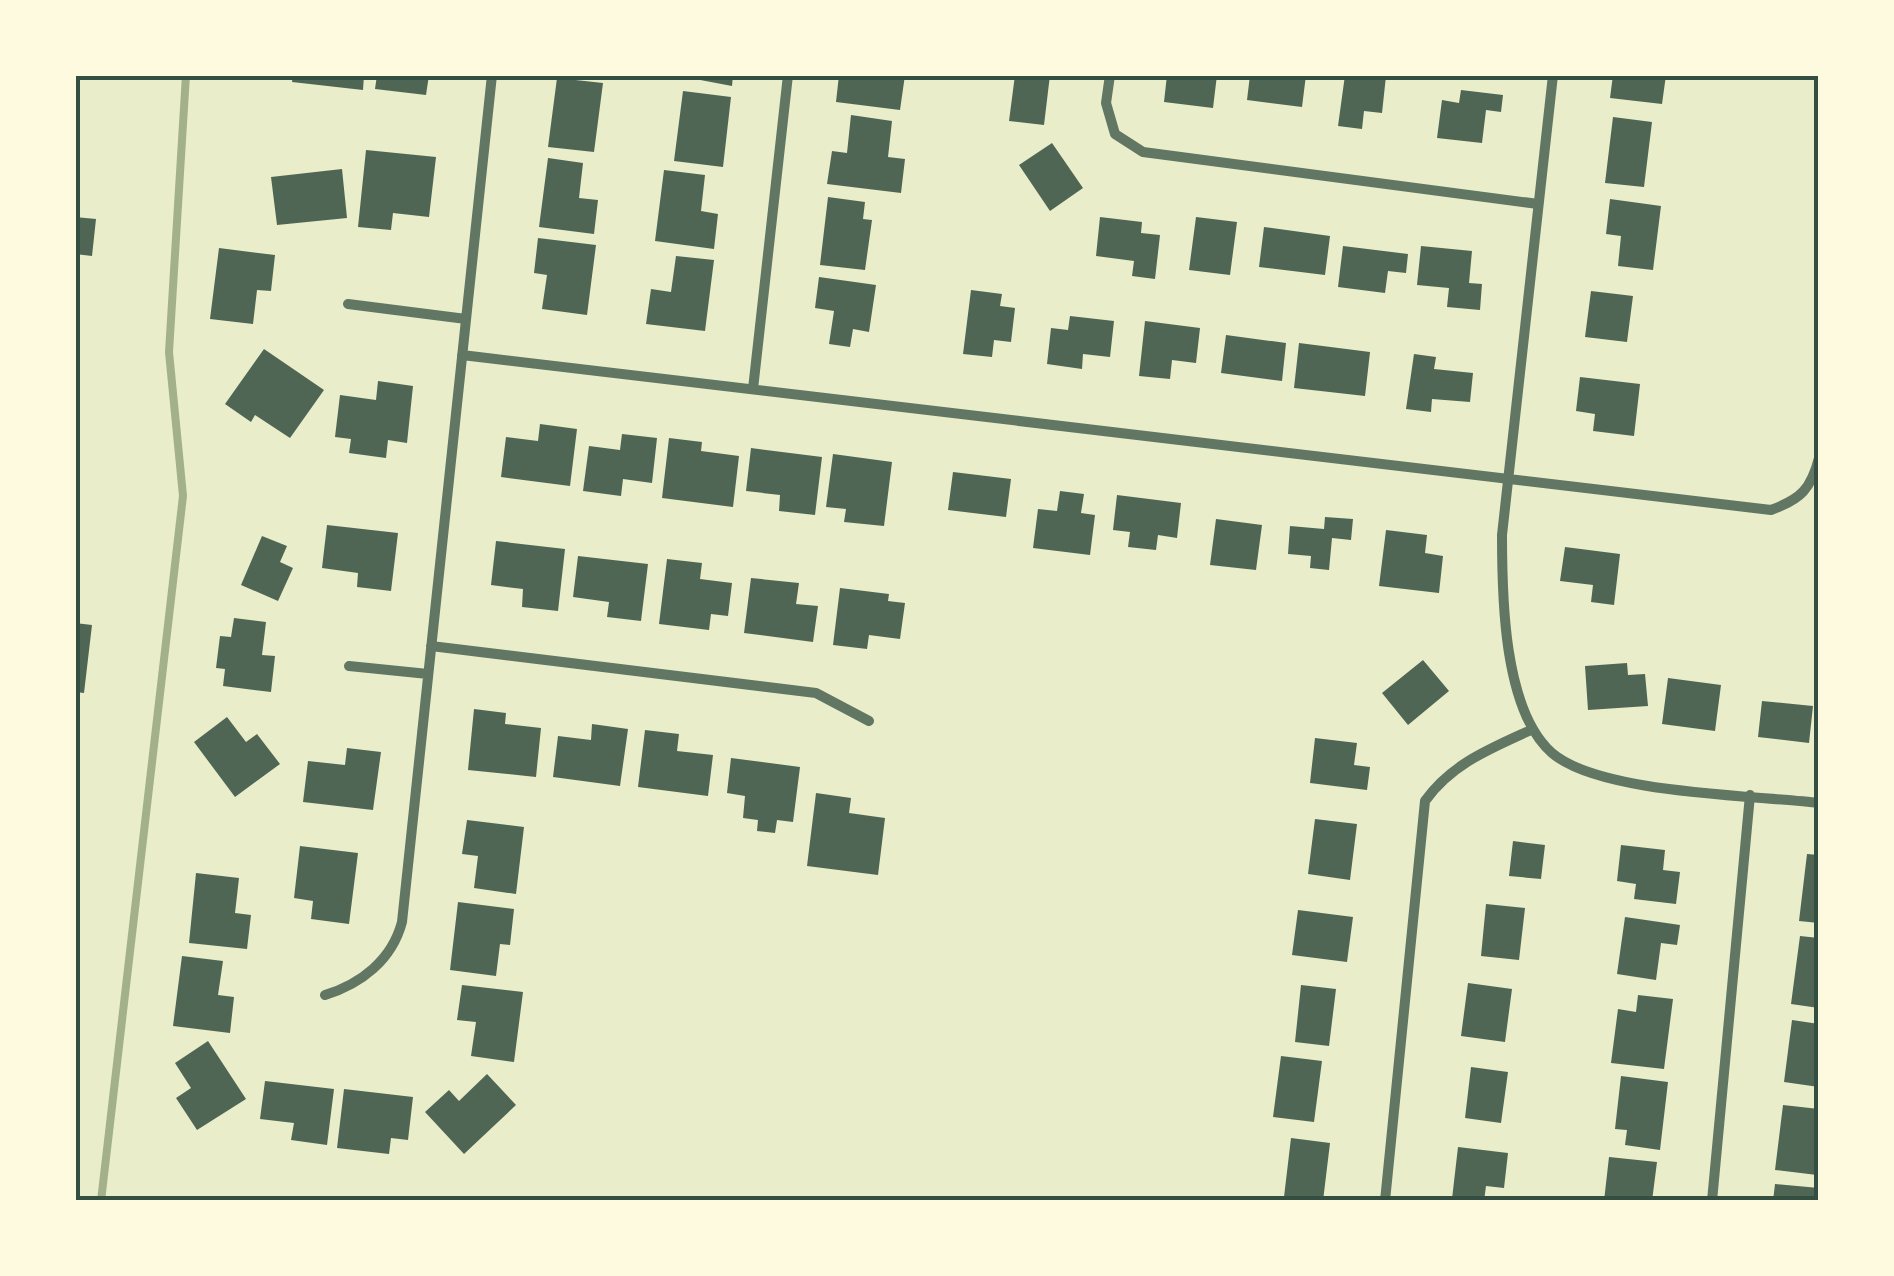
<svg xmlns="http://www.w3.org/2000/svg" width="1894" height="1276" font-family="Commissioner,sans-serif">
	<rect width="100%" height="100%" fill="#e9edc9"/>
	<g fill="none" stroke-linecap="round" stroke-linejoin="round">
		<path stroke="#a3b18a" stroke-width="8" d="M101,1201L183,496L169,352L186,75"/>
	</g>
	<path fill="#4f6655" d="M293,75H364L363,90L292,82Z
		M377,75H429L426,95L375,89Z
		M674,75H733L732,86Z
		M839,75H905L900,110L836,102Z
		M1015,75H1050L1044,125L1009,121Z
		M1167,75H1217L1213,108L1164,102Z
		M1250,75H1306L1302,107L1247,100Z
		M1345,75L1386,76L1382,113L1364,111L1362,129L1338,126Z
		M1613,75H1666L1662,104L1610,98Z
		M557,78L603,83L594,152L548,147Z
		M1461,90L1503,95L1501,112L1486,110L1482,143L1437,138L1442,100L1459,103Z
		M683,91L731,97L723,167L674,161Z
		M851,115L892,121L888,157L905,159L901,193L827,184L832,151L847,153Z
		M1613,117L1652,122L1644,187L1605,183Z
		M1052,143L1083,188L1050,211L1019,165Z
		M366,150L436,157L429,217L393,213L391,230L358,227Z
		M548,158L583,163L579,198L598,200L594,234L539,227Z
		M342,169L347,218L277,225L271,177Z
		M664,170L705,175L701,211L718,214L714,249L655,241Z
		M828,197L865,202L863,219L872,220L865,270L820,265Z
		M1610,199L1661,206L1653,270L1618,266L1621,236L1606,234Z
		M75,217L96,219L92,256L75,254Z
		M1100,217L1142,222L1141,233L1160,235L1155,279L1132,276L1134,261L1096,256Z
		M1196,217L1237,222L1230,275L1189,270Z
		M1264,227L1330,236L1325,275L1259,267Z
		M538,238L596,245L587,315L542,309L547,275L534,273Z
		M1343,246L1408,254L1406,273L1388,271L1385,293L1338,287Z
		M1421,246L1472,251L1469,283L1482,284L1480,310L1447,307L1449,288L1417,285Z
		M219,248L275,255L271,291L257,290L253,324L210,319Z
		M676,256L714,260L705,331L646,324L651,289L671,292Z
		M819,277L876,285L869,332L853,329L850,347L829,344L834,311L815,308Z
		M971,290L1002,294L1000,306L1015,308L1011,342L994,340L992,357L963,354Z
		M1591,291L1633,296L1627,342L1585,337Z
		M1070,316L1114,321L1110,357L1083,354L1082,369L1047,364L1051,328L1068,330Z
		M1145,321L1200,328L1196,363L1172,360L1170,379L1139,376Z
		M1226,335L1286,343L1282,381L1221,373Z
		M1299,343L1370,352L1365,396L1294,388Z
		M264,349L324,390L290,438L255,415L251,422L225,404Z
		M1414,354L1436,357L1434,369L1473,373L1470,402L1432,399L1431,412L1406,409Z
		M1580,377L1640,384L1634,436L1593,431L1595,414L1576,411Z
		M378,381L413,386L407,443L388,440L386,458L349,453L351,439L335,437L340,395L376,400Z
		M540,424L577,429L570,486L501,477L506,437L538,441Z
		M622,434L657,438L652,483L623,479L621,496L583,491L589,446L620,450Z
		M669,438L702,442L701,451L739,456L733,507L662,498Z
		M751,448L822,457L815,515L779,511L780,495L746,491Z
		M833,454L892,462L884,526L844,522L846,509L826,507Z
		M953,472L1011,479L1006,517L948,510Z
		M1060,491L1084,494L1081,513L1095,515L1090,555L1033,548L1038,509L1057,511Z
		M1117,495L1181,503L1177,538L1158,535L1156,550L1128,547L1130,532L1113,530Z
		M1325,517L1353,519L1351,540L1332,538L1329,570L1310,568L1311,556L1288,554L1290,526L1324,529Z
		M1216,519L1262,525L1256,570L1210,565Z
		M327,525L398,533L391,591L357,587L358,573L322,568Z
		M1386,530L1427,535L1425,553L1443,556L1439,593L1379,586Z
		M262,536L287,546L280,562L293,568L278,601L241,585Z
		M496,541L565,549L558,611L522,607L523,589L491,585Z
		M1565,547L1620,554L1614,605L1591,602L1593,585L1560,581Z
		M578,556L648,564L641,621L607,617L609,602L573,597Z
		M667,559L702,563L700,579L732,583L728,616L711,614L709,630L659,624Z
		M751,578L799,583L796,604L818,606L813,642L744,633Z
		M840,588L889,594L888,601L905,603L900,639L869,635L867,649L833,645Z
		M234,618L266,622L262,655L275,656L271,692L223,686L225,669L216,668L220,636L231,637Z
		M75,623L92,625L84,693L75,692Z
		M1423,660L1449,691L1408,725L1382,693Z
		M1627,663L1628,675L1645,674L1648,706L1588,710L1585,666Z
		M1668,678L1721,685L1715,731L1662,724Z
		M1762,701L1813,706L1809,743L1758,737Z
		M474,709L506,713L505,724L541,728L536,777L468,770Z
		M227,717L246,742L257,734L280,764L235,797L194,742Z
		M592,724L628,729L620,786L553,777L558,736L591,740Z
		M645,730L679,734L677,751L713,755L708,796L638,787Z
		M1315,738L1357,743L1354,765L1370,767L1367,790L1310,783Z
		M347,748L381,752L373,810L303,802L308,761L345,765Z
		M731,758L800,767L793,822L777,820L775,833L757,831L758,820L743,818L745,796L727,793Z
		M816,793L851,798L849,813L885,818L878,875L807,866Z
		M1315,819L1357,824L1350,880L1308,874Z
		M467,820L524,827L516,894L474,888L478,856L462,854Z
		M1513,841L1545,845L1541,879L1509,876Z
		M1621,845L1665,850L1663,870L1680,872L1676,904L1634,899L1636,884L1617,881Z
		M300,846L358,853L349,924L311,919L313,901L294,898Z
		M1807,854L1819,855V923L1799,921Z
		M196,873L239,878L235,913L251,915L247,949L189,943Z
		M458,902L514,909L510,945L500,944L496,976L450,970Z
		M1486,904L1525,908L1519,960L1481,956Z
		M1298,910L1353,917L1347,962L1292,955Z
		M1625,917L1680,925L1677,945L1661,943L1656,980L1617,974Z
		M1800,936L1819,938V1008L1791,1004Z
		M182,956L223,961L218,995L234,997L230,1033L173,1026Z
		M1468,983L1512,989L1505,1042L1461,1036Z
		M462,985L523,992L514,1062L471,1056L476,1022L457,1020Z
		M1301,985L1336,989L1329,1046L1295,1042Z
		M1638,995L1673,999L1664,1069L1611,1063L1618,1009L1636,1012Z
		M1792,1020L1819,1024V1087L1784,1082Z
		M208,1041L246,1099L197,1130L176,1098L191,1088L175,1063Z
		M1281,1056L1322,1061L1314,1122L1273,1117Z
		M1471,1067L1508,1072L1501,1123L1465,1118Z
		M487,1074L516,1105L464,1154L425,1112L449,1090L459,1101Z
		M1621,1076L1668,1082L1660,1150L1625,1145L1627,1130L1615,1129Z
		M265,1081L334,1089L327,1145L291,1140L294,1123L260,1119Z
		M344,1089L413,1097L408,1140L391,1138L389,1154L337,1148Z
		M1783,1105L1819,1109L1817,1175L1775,1170Z
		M1291,1138L1330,1143L1323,1201L1284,1197Z
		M1458,1147L1508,1153L1504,1188L1486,1186L1484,1201L1452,1199Z
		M1609,1157L1657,1162L1652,1201H1604Z
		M1775,1184L1819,1188V1201H1773Z"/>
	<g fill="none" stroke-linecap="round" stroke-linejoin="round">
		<path stroke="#617663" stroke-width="10" d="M1110,75L1106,103L1115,134L1143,152L1538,204
			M1553,75L1502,535C1502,595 1503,710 1552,753C1600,794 1753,795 1819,803
			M348,304L466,319
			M462,355L1771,510C1801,499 1811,489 1819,458
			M753,389L788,75
			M431,646L816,693L869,721
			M349,666L428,674
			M325,995C361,984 392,960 402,922L492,75
			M1385,1201L1425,801C1452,763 1492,748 1533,729
			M1712,1201L1750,795"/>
	</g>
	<rect width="1894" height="1276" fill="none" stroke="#fefae0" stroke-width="155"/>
	<rect x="78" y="78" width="1738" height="1120" fill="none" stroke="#344e41" stroke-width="4"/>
</svg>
